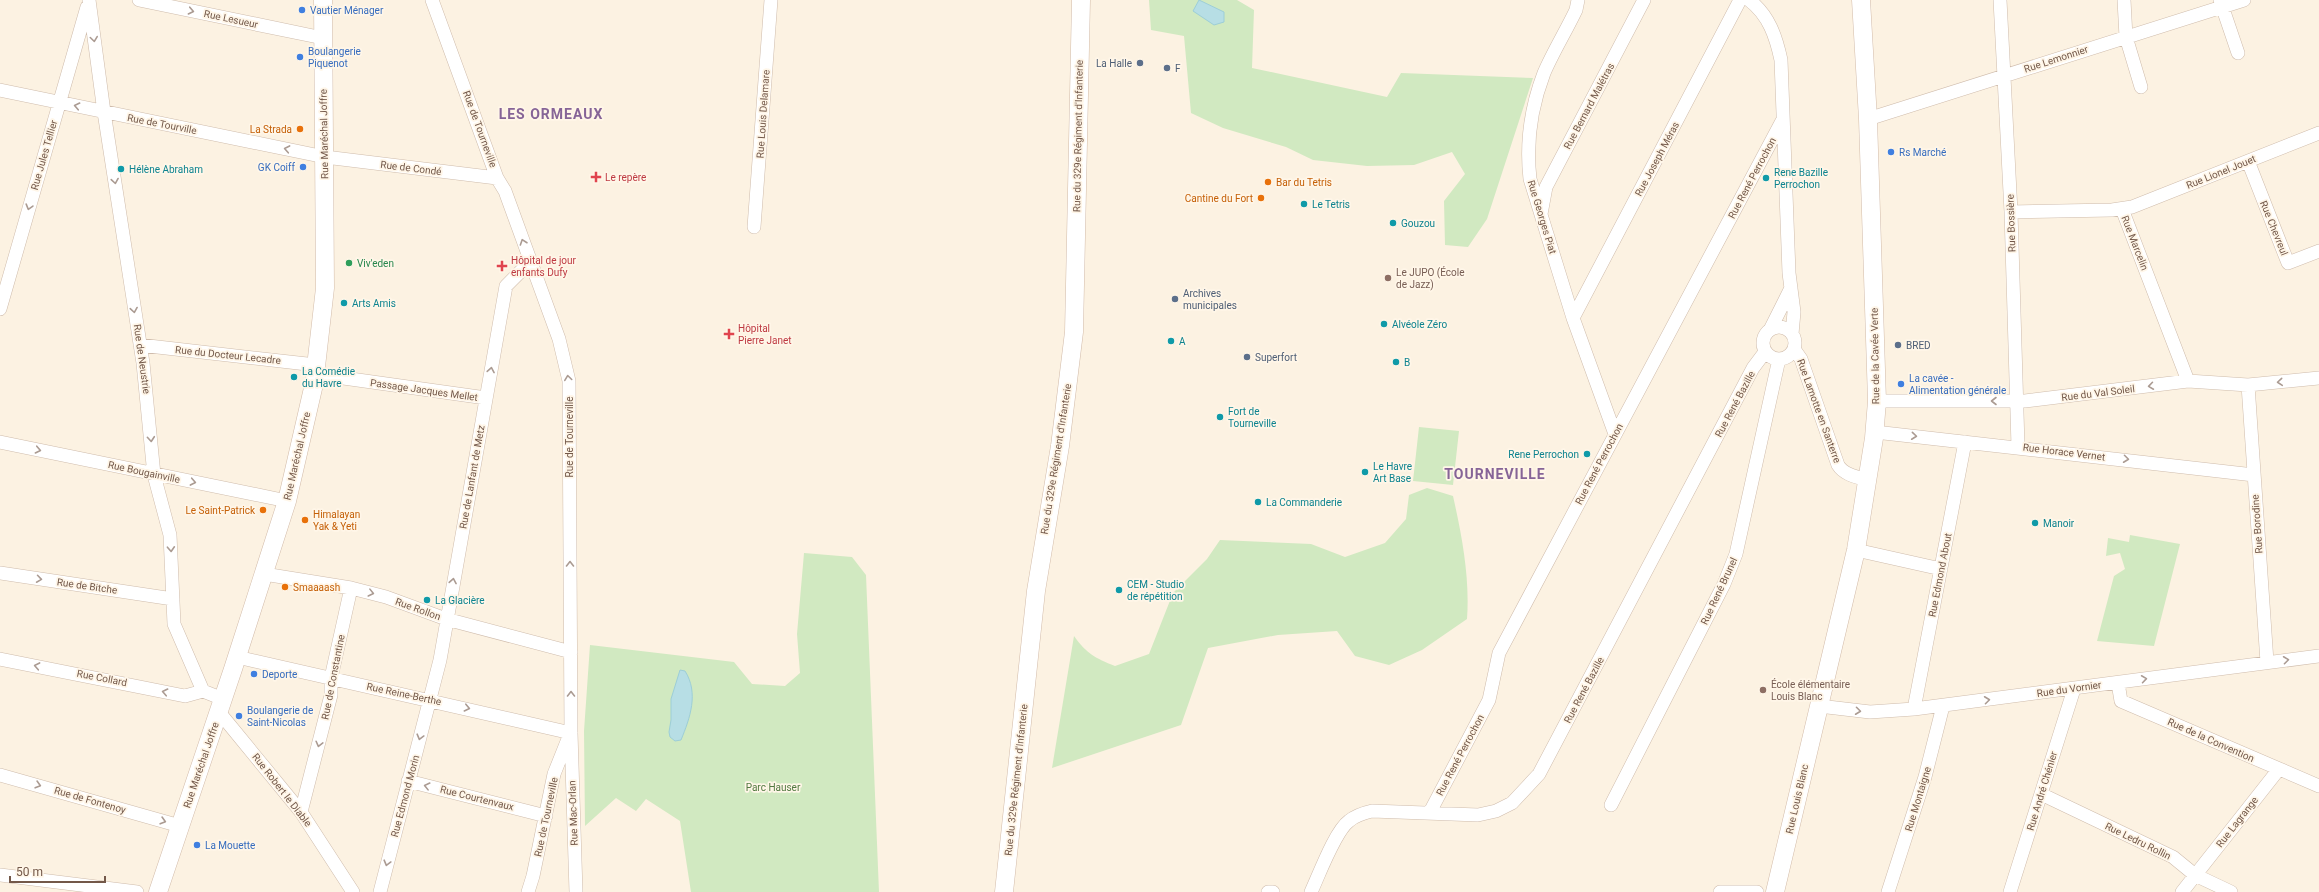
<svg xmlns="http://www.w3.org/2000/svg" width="2319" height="892" font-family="Roboto,sans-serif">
	<rect width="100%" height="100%" fill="#fcf2e2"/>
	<path fill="#d1e9c1" d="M1149,0H1237L1254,10L1252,68L1387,97L1401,73L1533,78L1487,219L1468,247L1445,245L1444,201L1465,174L1452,152L1414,165L1367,166L1313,160L1286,147L1223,128L1191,113L1184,36L1151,30Z
		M1419,427L1459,431L1453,485L1413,481Z
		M1427,488L1453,496C1462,536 1470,578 1467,619L1422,650L1389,665L1355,656L1337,631L1278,635L1208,648L1181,725L1052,768L1074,636C1087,654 1095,658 1115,666L1149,654L1173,593L1207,559L1220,540L1311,544L1345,557L1385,543L1406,519L1409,495Z
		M2130,535L2180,544L2154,646L2097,641L2114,576L2125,569L2120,553L2106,556L2108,538L2129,542Z
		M804,553L852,557L866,575L879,892H691L680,821L646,799L636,811L616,798L585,826L584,731L590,645L734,662L752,684L785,686L800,673L797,634Z"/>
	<path fill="#b7dee5" stroke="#9dced7" d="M1199,0L1224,12V22L1214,25L1193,11Z
		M680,670L685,671C699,693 690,718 681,740L675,741L670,737L669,732L671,720V699Z"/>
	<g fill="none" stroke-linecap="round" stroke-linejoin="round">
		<g stroke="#cfbcac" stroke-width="14">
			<path id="street" d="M89,0L104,112L143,363L154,475L170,535L174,624L203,691L223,699
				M139,0L323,38
				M432,0L497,178L505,191L559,339L569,381L571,733L576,892
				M1578,0L1576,10C1566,31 1553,52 1544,73C1531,107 1526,144 1530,179L1573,318L1615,434
				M1749,0C1769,15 1776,37 1781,60L1789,273L1794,312L1792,334
				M2000,0L2011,212L2018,446
				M2124,0L2126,37L2141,87
				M2220,0L2238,53
				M0,90L325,157L497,178
				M1868,119L2244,0
				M2248,161L2288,263L2319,251
				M2122,209L2188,381
				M2011,212L2112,210L2132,207L2319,133
				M1541,214L1546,187L1644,0
				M754,227L771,0
				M0,309L87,7
				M1573,318L1740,0
				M1763 343a16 16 0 1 1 32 0a16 16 0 1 1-32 0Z
				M1770,330L1791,288
				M140,345L316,365
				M1794,349L1801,359L1838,465C1844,475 1857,477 1868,480
				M315,374L486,398
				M2248,385L2267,662
				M1877,401H2025L2188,381L2248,385L2319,378
				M1875,432L2254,475
				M0,442L287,501
				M1856,550L1941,569
				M0,573L173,599
				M264,574L351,588L386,597L446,619L571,652
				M237,657L571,733
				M0,659L185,696L203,691
				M2118,683L2121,701L2319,786
				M1819,706L1870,712L1914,709L2319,656
				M1914,709L1965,442
				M219,712L301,812L353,892
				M0,775L180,826
				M408,781L546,816
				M2041,794L2173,857L2195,875L2231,892
				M1611,805L1724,584L1736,554L1779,359
				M301,812L331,695V678L351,588
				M1430,812L1489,700L1499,653L1782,121
				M0,875L137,892
				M380,892L440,660L506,286L530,262
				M528,892L533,876L554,774L568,739
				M1268,892H1273
				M1311,892C1319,875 1335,831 1349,821C1356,815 1363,813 1372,811L1478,815L1496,811L1512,803L1539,774L1753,368L1765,352
				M1720,892H1757
				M1888,892L1925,777L1943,706
				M2010,892L2074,689
				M2182,892L2279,769"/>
		</g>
		<g stroke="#d2bba9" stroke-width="19">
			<path id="secondary" d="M158,892L233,669L287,501L314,384L325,288L323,0
				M1004,892L1036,591L1060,446L1074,332L1081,0
				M1775,892L1856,550L1874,438L1877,401L1868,119L1861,0"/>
		</g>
		<use href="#street" stroke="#fff" stroke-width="13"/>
		<use href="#secondary" stroke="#fff" stroke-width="18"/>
	</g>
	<defs><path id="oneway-chevron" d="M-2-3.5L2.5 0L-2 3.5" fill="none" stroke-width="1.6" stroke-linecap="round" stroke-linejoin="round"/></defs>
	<g stroke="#ab9b92">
		<use href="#oneway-chevron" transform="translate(191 11) rotate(12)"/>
		<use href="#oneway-chevron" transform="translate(94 39) rotate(82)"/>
		<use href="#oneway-chevron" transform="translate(77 106) rotate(-168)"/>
		<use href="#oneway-chevron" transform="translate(287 149) rotate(-169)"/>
		<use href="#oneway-chevron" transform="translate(115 181) rotate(81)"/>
		<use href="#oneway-chevron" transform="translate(29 207) rotate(106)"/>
		<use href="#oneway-chevron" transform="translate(523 242) rotate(-109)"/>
		<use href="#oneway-chevron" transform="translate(134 310) rotate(81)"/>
		<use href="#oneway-chevron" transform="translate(491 370) rotate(-80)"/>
		<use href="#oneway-chevron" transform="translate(568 378) rotate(-98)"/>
		<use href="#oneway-chevron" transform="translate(2280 382) rotate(175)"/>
		<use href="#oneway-chevron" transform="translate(2151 386) rotate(172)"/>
		<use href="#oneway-chevron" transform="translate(1994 401) rotate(-180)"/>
		<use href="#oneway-chevron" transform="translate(1914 436) rotate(6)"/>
		<use href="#oneway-chevron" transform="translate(151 439) rotate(85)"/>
		<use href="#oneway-chevron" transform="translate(38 450) rotate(12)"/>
		<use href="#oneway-chevron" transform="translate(2126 459) rotate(7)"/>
		<use href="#oneway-chevron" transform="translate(193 482) rotate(11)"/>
		<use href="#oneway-chevron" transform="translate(171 549) rotate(87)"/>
		<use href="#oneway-chevron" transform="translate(570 564) rotate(-90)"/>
		<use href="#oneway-chevron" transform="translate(39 579) rotate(8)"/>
		<use href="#oneway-chevron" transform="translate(453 581) rotate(-80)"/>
		<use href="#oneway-chevron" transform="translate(371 593) rotate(14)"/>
		<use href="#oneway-chevron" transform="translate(2286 660) rotate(-7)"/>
		<use href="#oneway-chevron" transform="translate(37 666) rotate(-169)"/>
		<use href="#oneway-chevron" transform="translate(2144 679) rotate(-8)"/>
		<use href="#oneway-chevron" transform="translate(165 692) rotate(-168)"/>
		<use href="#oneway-chevron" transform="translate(571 694) rotate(-90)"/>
		<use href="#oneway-chevron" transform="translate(1987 700) rotate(-7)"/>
		<use href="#oneway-chevron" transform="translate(467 708) rotate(13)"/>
		<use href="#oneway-chevron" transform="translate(1858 711) rotate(7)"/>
		<use href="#oneway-chevron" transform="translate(420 737) rotate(105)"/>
		<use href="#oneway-chevron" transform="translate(319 744) rotate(104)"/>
		<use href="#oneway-chevron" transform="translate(38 785) rotate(16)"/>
		<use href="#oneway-chevron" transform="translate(427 786) rotate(-166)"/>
		<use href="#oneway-chevron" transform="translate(163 821) rotate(16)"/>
		<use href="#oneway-chevron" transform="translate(387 863) rotate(105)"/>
	</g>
	<g fill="#3f7fe0" stroke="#fff6e8" stroke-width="1.5">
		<circle cx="302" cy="10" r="4"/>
		<circle cx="300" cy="57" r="4"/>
		<circle cx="1891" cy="152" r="4"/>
		<circle cx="303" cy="167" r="4"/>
		<circle cx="1901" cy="384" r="4"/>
		<circle cx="254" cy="674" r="4"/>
		<circle cx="239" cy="716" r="4"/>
		<circle cx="197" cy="845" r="4"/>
	</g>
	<g fill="#5c6f8a" stroke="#fff6e8" stroke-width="1.5">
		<circle cx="1140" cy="63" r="4"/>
		<circle cx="1167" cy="68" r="4"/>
		<circle cx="1175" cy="299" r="4"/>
		<circle cx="1898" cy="345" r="4"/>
		<circle cx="1247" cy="357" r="4"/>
	</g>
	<g fill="#e8710a" stroke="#fff6e8" stroke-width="1.5">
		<circle cx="300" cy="129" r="4"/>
		<circle cx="1268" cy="182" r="4"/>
		<circle cx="1261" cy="198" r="4"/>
		<circle cx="263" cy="510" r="4"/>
		<circle cx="305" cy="520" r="4"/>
		<circle cx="285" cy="587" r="4"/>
	</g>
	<g fill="#0f9aa8" stroke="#fff6e8" stroke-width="1.5">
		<circle cx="121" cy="169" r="4"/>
		<circle cx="1766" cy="178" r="4"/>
		<circle cx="1304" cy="204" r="4"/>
		<circle cx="1393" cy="223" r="4"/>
		<circle cx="344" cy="303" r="4"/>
		<circle cx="1384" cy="324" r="4"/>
		<circle cx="1171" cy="341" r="4"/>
		<circle cx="1396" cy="362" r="4"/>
		<circle cx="294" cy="377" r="4"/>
		<circle cx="1220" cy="417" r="4"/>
		<circle cx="1587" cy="454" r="4"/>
		<circle cx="1365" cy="472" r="4"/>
		<circle cx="1258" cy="502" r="4"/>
		<circle cx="2035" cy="523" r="4"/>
		<circle cx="1119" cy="590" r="4"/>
		<circle cx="427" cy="600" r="4"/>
	</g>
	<g fill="#e0444e" stroke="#fff6e8" stroke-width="1.5">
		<path d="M594 171h4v4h4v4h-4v4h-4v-4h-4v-4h4z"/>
		<path d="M500 260h4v4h4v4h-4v4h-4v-4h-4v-4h4z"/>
		<path d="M727 328h4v4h4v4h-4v4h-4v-4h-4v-4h4z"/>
	</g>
	<circle fill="#2e9e5b" stroke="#fff6e8" stroke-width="1.5" cx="349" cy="263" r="4"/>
	<g fill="#8d6e63" stroke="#fff6e8" stroke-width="1.5">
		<circle cx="1388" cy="278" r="4"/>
		<circle cx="1763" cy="690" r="4"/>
	</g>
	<g text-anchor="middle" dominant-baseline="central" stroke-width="3.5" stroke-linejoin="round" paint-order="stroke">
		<g font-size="10" fill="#366cbe" stroke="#fff6e8" text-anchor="start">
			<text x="310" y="10">Vautier Ménager</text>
			<text x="308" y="51">Boulangerie<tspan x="308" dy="12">Piquenot</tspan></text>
			<text x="1899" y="152">Rs Marché</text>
			<text x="295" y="167" text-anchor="end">GK Coiff</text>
			<text x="1909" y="378">La cavée -<tspan x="1909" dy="12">Alimentation générale</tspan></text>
			<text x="262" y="674">Deporte</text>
			<text x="247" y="710">Boulangerie de<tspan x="247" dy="12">Saint-Nicolas</tspan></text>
			<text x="205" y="845">La Mouette</text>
		</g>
		<g font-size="10" fill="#735849" stroke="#fff6e8">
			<text transform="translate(231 19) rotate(12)">Rue Lesueur</text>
			<text transform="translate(2056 59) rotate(-18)">Rue Lemonnier</text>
			<text transform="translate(1589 106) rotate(-62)">Rue Bernard Malétras</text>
			<text transform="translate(763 114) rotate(-86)">Rue Louis Delamare</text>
			<text transform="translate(162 124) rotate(11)">Rue de Tourville</text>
			<text transform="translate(480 129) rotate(70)">Rue de Tourneville</text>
			<text transform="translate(324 134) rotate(-91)">Rue Maréchal Joffre</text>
			<text transform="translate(1078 136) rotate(-89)">Rue du 329e Régiment d'Infanterie</text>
			<text transform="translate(44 155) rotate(-74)">Rue Jules Tellier</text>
			<text transform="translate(1657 159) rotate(-62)">Rue Joseph Méras</text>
			<text transform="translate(411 168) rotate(7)">Rue de Condé</text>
			<text transform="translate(2221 172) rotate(-22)">Rue Lionel Jouet</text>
			<text transform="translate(1752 178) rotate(-62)">Rue René Perrochon</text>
			<text transform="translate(1542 217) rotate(73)">Rue Georges Piat</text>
			<text transform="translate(2011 223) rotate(-92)">Rue Bossière</text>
			<text transform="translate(2274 228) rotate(68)">Rue Chevreul</text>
			<text transform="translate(2135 243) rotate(69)">Rue Marcelin</text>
			<text transform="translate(228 355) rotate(6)">Rue du Docteur Lecadre</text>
			<text transform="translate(1875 356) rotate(-91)">Rue de la Cavée Verte</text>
			<text transform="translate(142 359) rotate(82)">Rue de Neustrie</text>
			<text transform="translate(424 390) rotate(8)">Passage Jacques Mellet</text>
			<text transform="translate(2098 393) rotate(-7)">Rue du Val Soleil</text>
			<text transform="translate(1735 404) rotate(-62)">Rue René Bazille</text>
			<text transform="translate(1819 411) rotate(70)">Rue Lamotte en Santerre</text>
			<text transform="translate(569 437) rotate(-90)">Rue de Tourneville</text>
			<text transform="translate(2064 452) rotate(7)">Rue Horace Vernet</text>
			<text transform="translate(297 456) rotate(-77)">Rue Maréchal Joffre</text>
			<text transform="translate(1056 459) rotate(-81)">Rue du 329e Régiment d'Infanterie</text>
			<text transform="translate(1599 464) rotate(-62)">Rue René Perrochon</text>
			<text transform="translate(144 472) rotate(12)">Rue Bougainville</text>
			<text transform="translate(472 477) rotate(-80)">Rue de Lanfant de Metz</text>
			<text transform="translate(2257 524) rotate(-94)">Rue Borodine</text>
			<text transform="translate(1940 575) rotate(-79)">Rue Edmond About</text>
			<text transform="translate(87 586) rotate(8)">Rue de Bitche</text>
			<text transform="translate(1719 591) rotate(-65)">Rue René Brunel</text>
			<text transform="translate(418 609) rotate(20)">Rue Rollon</text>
			<text transform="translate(333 677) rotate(-79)">Rue de Constantine</text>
			<text transform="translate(102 678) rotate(11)">Rue Collard</text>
			<text transform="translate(2069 689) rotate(-8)">Rue du Vornier</text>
			<text transform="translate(1584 690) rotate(-62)">Rue René Bazille</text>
			<text transform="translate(404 694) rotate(12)">Rue Reine-Berthe</text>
			<text transform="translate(2211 740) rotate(24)">Rue de la Convention</text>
			<text transform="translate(1460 755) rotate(-62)">Rue René Perrochon</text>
			<text transform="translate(201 765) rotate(-71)">Rue Maréchal Joffre</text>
			<text transform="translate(1016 780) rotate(-84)">Rue du 329e Régiment d'Infanterie</text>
			<text transform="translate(282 790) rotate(52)">Rue Robert le Diable</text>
			<text transform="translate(2042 791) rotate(-73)">Rue André Chénier</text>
			<text transform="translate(405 796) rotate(-75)">Rue Edmond Morin</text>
			<text transform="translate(477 798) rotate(14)">Rue Courtenvaux</text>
			<text transform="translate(1797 799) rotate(-77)">Rue Louis Blanc</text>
			<text transform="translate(1918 799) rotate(-73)">Rue Montaigne</text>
			<text transform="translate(90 800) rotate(16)">Rue de Fontenoy</text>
			<text transform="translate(573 813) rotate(-92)">Rue Mac-Orlan</text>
			<text transform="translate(546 817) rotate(-78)">Rue de Tourneville</text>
			<text transform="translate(2237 822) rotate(-52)">Rue Lagrange</text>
			<text transform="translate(2138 841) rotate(26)">Rue Ledru Rollin</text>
		</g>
		<g font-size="10" fill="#4e5e75" stroke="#fff6e8" text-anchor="start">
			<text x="1132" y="63" text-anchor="end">La Halle</text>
			<text x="1175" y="68">F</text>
			<text x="1183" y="293">Archives<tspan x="1183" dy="12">municipales</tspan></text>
			<text x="1906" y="345">BRED</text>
			<text x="1255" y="357">Superfort</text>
		</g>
		<g font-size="10" fill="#c56008" stroke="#fff6e8" text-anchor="end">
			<text x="292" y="129">La Strada</text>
			<text x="1276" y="182" text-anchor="start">Bar du Tetris</text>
			<text x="1253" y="198">Cantine du Fort</text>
			<text x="255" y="510">Le Saint-Patrick</text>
			<text x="313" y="514" text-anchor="start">Himalayan<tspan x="313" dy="12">Yak &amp; Yeti</tspan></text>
			<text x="293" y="587" text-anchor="start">Smaaaash</text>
		</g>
		<g font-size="10" fill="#0d838f" stroke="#fff6e8" text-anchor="start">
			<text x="129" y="169">Hélène Abraham</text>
			<text x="1774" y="172">Rene Bazille<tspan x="1774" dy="12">Perrochon</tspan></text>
			<text x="1312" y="204">Le Tetris</text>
			<text x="1401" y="223">Gouzou</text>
			<text x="352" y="303">Arts Amis</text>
			<text x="1392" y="324">Alvéole Zéro</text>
			<text x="1179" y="341">A</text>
			<text x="1404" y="362">B</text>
			<text x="302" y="371">La Comédie<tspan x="302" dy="12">du Havre</tspan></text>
			<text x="1228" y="411">Fort de<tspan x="1228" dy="12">Tourneville</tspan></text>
			<text x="1579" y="454" text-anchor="end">Rene Perrochon</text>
			<text x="1373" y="466">Le Havre<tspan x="1373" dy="12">Art Base</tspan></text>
			<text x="1266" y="502">La Commanderie</text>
			<text x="2043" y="523">Manoir</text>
			<text x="1127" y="584">CEM - Studio<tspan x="1127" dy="12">de répétition</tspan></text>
			<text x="435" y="600">La Glacière</text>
		</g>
		<g font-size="10" fill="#be3a42" stroke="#fff6e8" text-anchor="start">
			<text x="605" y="177">Le repère</text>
			<text x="511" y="260">Hôpital de jour<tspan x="511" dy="12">enfants Dufy</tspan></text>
			<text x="738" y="328">Hôpital<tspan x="738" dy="12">Pierre Janet</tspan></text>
		</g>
		<g font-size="10" fill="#27864d" stroke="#fff6e8" text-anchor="start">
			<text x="357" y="263">Viv'eden</text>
		</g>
		<g font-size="10" fill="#785e54" stroke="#fff6e8" text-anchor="start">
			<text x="1396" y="272">Le JUPO (École<tspan x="1396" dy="12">de Jazz)</tspan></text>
			<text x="1771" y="684">École élémentaire<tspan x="1771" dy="12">Louis Blanc</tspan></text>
		</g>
		<g font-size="10" fill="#527941" stroke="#fff6e8">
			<text x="773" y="787">Parc Hauser</text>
		</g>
		<g font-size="14" font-weight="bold" letter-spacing="1" fill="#866497" stroke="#fff6e8">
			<text x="551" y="114">LES ORMEAUX</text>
			<text x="1495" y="474">TOURNEVILLE</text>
		</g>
	</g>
	<path d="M10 876v6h95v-6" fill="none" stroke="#735849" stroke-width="2"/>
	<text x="16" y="876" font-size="12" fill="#735849" stroke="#fff6e8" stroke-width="3" paint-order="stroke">50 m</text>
</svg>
